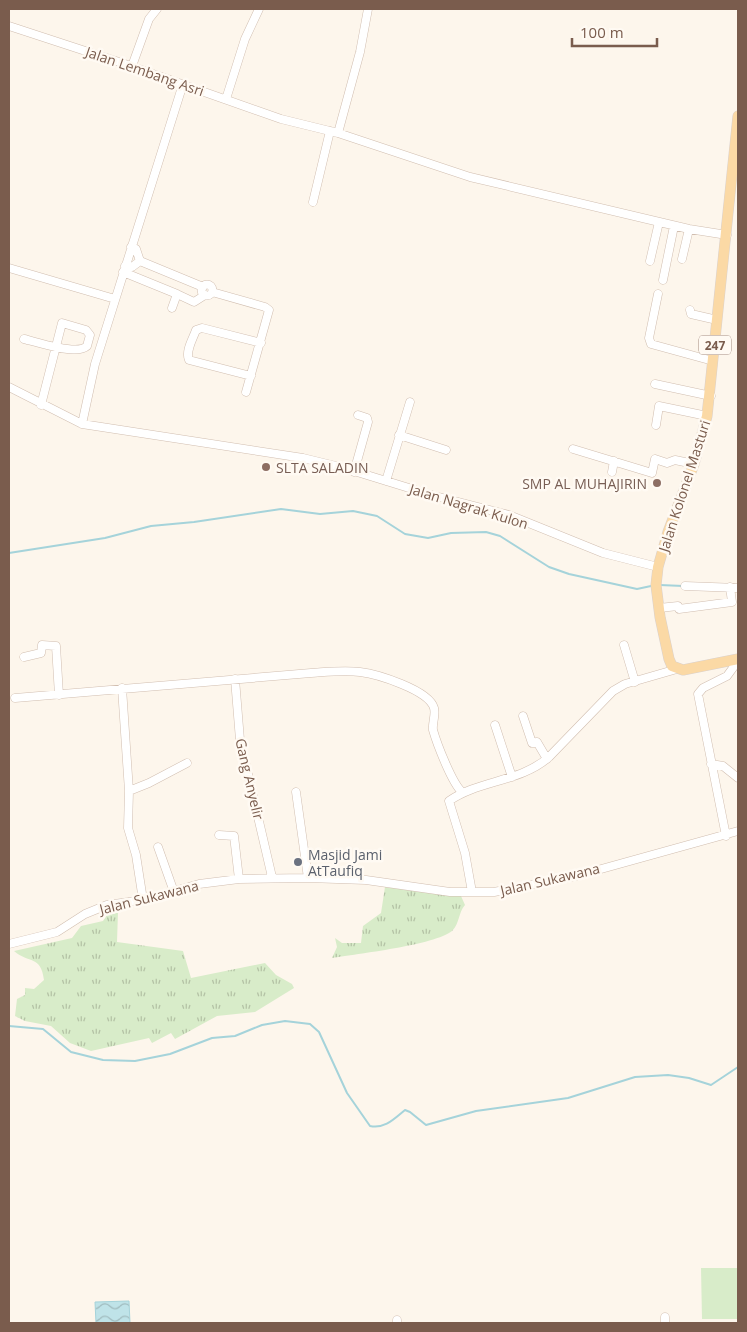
<svg xmlns="http://www.w3.org/2000/svg" width="747" height="1332" font-family="'Open Sans',sans-serif">
	<defs>
		<pattern id="grass-tufts" width="24" height="20" patternUnits="userSpaceOnUse" patternTransform="scale(1.25)"><rect width="24" height="20" fill="#d8ecc9"/><path d="M3 7l-1-3M5 7V3M7 7l1-3M15 17l-1-3M17 17v-4M19 17l1-3" fill="none" stroke="#b4c2a5"/></pattern>
		<pattern id="water-waves" width="16" height="10" patternUnits="userSpaceOnUse" patternTransform="scale(1.25)"><rect width="16" height="10" fill="#bfe3e8"/><path d="M0 5q4-4 8 0t8 0" fill="none" stroke="#a0bbbe"/></pattern>
	</defs>
	<rect width="100%" height="100%" fill="#fdf6ec"/>
	<path fill="url(#grass-tufts)" d="M385,887L461,896L465,905C458,913 460,923 452,931C435,945 356,954 332,958L337,947L335,938L342,943H361L363,926L381,913Z
		M109,912H118L117,942L183,951L191,978L265,963L276,975L292,984L294,988L255,1012L217,1016L175,1039L171,1033L152,1043L149,1038L91,1051L70,1043L51,1026L25,1021L15,1016L17,999L25,995V988L34,989L44,980C41,955 29,964 14,951L72,938L81,926L103,921Z"/>
	<path fill="#d8ecc9" d="M701,1268H738V1319H702Z"/>
	<path fill="url(#water-waves)" stroke="#a5d3da" d="M129,1301L130,1323H96L95,1302Z"/>
	<g fill="none" stroke-linecap="round" stroke-linejoin="round">
		<path stroke="#a5d3da" stroke-width="2" d="M9,553L105,538L151,526L194,522L281,509L320,514L353,511L377,516L405,534L428,538L451,533L486,532L500,536L549,567L569,574L637,589L651,586
			M660,585L683,586
			M9,1026L43,1029L71,1052L103,1060L135,1061L170,1054L212,1038L235,1036L262,1025L285,1021L310,1024L319,1032L347,1093L370,1126C385,1129 394,1119 405,1110L410,1112L426,1125L476,1111L568,1098L635,1077L668,1075L689,1078L711,1085L738,1067"/>
		<g stroke="#d1beb0" stroke-width="9">
			<path id="minor" d="M9,26L122,63L281,119L338,133L470,177L689,229L727,235
				M132,66L149,19L157,9
				M226,99L245,39L259,9
				M338,133L360,52L368,9
				M313,202L330,131
				M682,259L689,229
				M140,261L203,287
				M650,261L659,222
				M125,266L132,267L140,261L136,249L131,247
				M9,268L115,299
				M123,272L177,294L172,308
				M663,280L674,226
				M201.5 290a5.5 5.5 0 1 1 11 0a5.5 5.5 0 1 1-11 0Z
				M212,292L265,307L269,310L246,392
				M177,294L194,302L205,295
				M658,294L649,338L651,344L713,361
				M690,310L691,314L717,320
				M24,339C37,342 77,356 87,346L90,335L86,330L62,323L41,405
				M251,376L189,360C185,351 193,339 196,330L202,328L261,343
				M655,384L711,396
				M9,387L82,424L303,458L344,468L435,496L509,515L603,553L658,567
				M82,424L95,364L183,84
				M656,425L659,406L707,416
				M399,435L446,450
				M573,449L652,473L655,459L667,463L675,460L694,464
				M354,472L368,422L367,418L358,415
				M612,472L614,461
				M386,481L410,402
				M685,586L738,588
				M659,608L678,606L679,609L732,602L730,587
				M624,645L635,682
				M24,657L41,653L42,645L56,646L59,695
				M235,679L240,740L272,877
				M122,688L129,791L128,828L136,855L143,900
				M15,698L311,673C327,672 344,670 360,672C377,674 429,690 434,708C436,715 432,723 433,730C437,744 452,783 462,792
				M523,716L532,743L537,742L547,759
				M495,725L512,777
				M711,764L723,766L738,778
				M129,791L149,783L187,763
				M296,792L308,878
				M219,835L234,836L239,879
				M726,836L698,694L703,688L727,676L738,661
				M158,847L174,892
				M472,892L465,853L449,801C479,780 521,782 549,757L613,691L625,684L677,669
				M9,944L57,932L85,914L107,905L143,900L199,884L239,879L308,878L366,880L450,892H494L576,876L738,831
				M665,1317V1323
				M397,1320V1323"/>
		</g>
		<g stroke="#dad1cd" stroke-width="11">
			<path id="major" d="M738,116L707,416L694,464L668,532L658,567L656,585L660,617L669,659L672,666L683,670L738,659"/>
		</g>
		<use href="#minor" stroke="#fff" stroke-width="8"/>
		<use href="#major" stroke="#fbd9a5" stroke-width="10"/>
	</g>
	<g fill="#8d6e63" stroke="#fffaf3" stroke-width="2">
		<circle cx="266" cy="467" r="5"/>
		<circle cx="657" cy="483" r="5"/>
	</g>
	<circle fill="#6b7280" stroke="#fffaf3" stroke-width="2" cx="298" cy="862" r="5"/>
	<g text-anchor="middle" dominant-baseline="central" stroke-width="5" stroke-linejoin="round" paint-order="stroke">
		<rect fill="#fffaf3" stroke="#a28b7f" stroke-width="1" x="699" y="335.5" width="32" height="19" rx="4"/>
		<g font-size="12" font-weight="bold" fill="#7a5c4d">
			<text x="715" y="345">247</text>
		</g>
		<g font-size="14" fill="#7a5c4d" stroke="#fffaf3">
			<text transform="translate(145 71) rotate(19)">Jalan Lembang Asri</text>
			<text transform="translate(684 486) rotate(-72)">Jalan Kolonel Masturi</text>
			<text transform="translate(469 506) rotate(17)">Jalan Nagrak Kulon</text>
			<text transform="translate(250 779) rotate(77)">Gang Anyelir</text>
			<text transform="translate(550 879) rotate(-13)">Jalan Sukawana</text>
			<text transform="translate(149 897) rotate(-14)">Jalan Sukawana</text>
		</g>
		<g font-size="14" fill="#785e54" stroke="#fffaf3" text-anchor="start">
			<text x="276" y="467">SLTA SALADIN</text>
			<text x="647" y="483" text-anchor="end">SMP AL MUHAJIRIN</text>
		</g>
		<g font-size="14" fill="#5b616d" stroke="#fffaf3" text-anchor="start">
			<text x="308" y="854">Masjid Jami<tspan x="308" dy="16">AtTaufiq</tspan></text>
		</g>
	</g>
	<rect width="747" height="1332" fill="none" stroke="#7a5c4d" stroke-width="20"/>
	<path d="M572 38v8h85v-8" fill="none" stroke="#7a5c4d" stroke-width="2.5"/>
	<text x="580" y="38" font-size="15" fill="#7a5c4d" stroke="#fffaf3" stroke-width="4" paint-order="stroke">100 m</text>
</svg>
